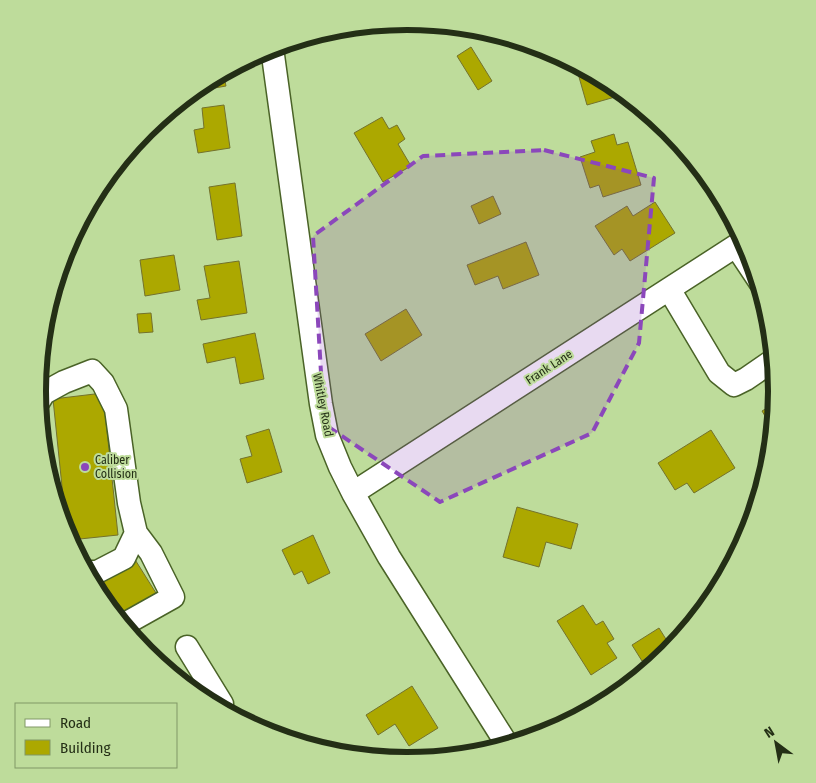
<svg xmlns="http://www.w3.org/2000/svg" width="816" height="783" font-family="'Fira Sans Condensed',sans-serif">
	<rect width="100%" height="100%" fill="#bedc9b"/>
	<path fill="#aca800" stroke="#73722d" d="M471,47L492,81L478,90L457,56Z
		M575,63L614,84L620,89L622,95L587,105Z
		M223,72L226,86L192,92L203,83Z
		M224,105L230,148L198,153L194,130L204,128L202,108Z
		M382,117L389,129L397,125L405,139L398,144L411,166L383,182L354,133Z
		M614,134L617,145L628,142L641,185L603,197L599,185L590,188L580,157L595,152L591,141Z
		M235,183L242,236L217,240L209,187Z
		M493,196L501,214L479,224L471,206Z
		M655,202L675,233L630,261L622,249L614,255L595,226L627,206L633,216Z
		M526,242L539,275L503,289L498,276L475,285L467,265Z
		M174,255L180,290L145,296L140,260Z
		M239,261L247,313L201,320L197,300L210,298L204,266Z
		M406,309L422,335L381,361L365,334Z
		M151,313L153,332L139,333L137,314Z
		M255,333L264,379L240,384L235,357L207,363L203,344Z
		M103,393L118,535L70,540L67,535L53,399Z
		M777,402L774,431L762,411Z
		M269,429L282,472L247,483L240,459L252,456L246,436Z
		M711,430L735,468L694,493L687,483L675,490L658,463Z
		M517,507L578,524L571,549L546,542L539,567L503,557Z
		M313,535L330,573L308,584L302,571L294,575L282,550Z
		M134,558L156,593L117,617L100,597L93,584Z
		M583,605L596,625L603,621L614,639L607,643L617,658L591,675L557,621Z
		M659,628L669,644L642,661L632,645Z
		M412,686L438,728L409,746L395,724L378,735L366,715Z"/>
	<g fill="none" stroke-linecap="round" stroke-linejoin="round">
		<g stroke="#4a6327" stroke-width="25">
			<path id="minor" d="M272,48L321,404L327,435L340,467L353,493L389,557L508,746
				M736,246L760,282
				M669,289L719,373L734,385L746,379L775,359
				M39,401L44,393L64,382L92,371L103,383L116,409L129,503L136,533L124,558L97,572H87
				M353,493L745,240
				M123,625L173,597L151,553L136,533
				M187,647L222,704"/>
		</g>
		<use href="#minor" stroke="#fff" stroke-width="22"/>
	</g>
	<path fill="#8b47bb" fill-opacity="0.2" stroke="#8b47bb" stroke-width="4" stroke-dasharray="10 6" stroke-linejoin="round" d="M544,150L654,178L639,343L592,433L440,502L324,424L313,236L423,156Z"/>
	<circle fill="#8b47bb" stroke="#bedc9b" stroke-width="2" cx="85" cy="467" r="5"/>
	<g text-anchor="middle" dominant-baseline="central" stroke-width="4" stroke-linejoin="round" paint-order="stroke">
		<g font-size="12" fill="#242f16" stroke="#bedc9b">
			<text transform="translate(549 367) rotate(-33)">Frank Lane</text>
			<text transform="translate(323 405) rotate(79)">Whitley Road</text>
		</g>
		<g font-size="12" fill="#242f16" stroke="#bedc9b" text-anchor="start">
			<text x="95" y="460">Caliber<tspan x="95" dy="14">Collision</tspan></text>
		</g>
	</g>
	<path d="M0 0H816V783H0ZM46 391a361 361 0 1 1 722 0a361 361 0 1 1-722 0Z" fill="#bedc9b" fill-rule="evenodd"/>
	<path fill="none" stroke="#242f16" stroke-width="6" d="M46 391a361 361 0 1 1 722 0a361 361 0 1 1-722 0Z"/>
	<rect x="15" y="703" width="162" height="65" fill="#bedc9b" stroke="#809766"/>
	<rect x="25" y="719" width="25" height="8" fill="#ffffff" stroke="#809766"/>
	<text x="60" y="728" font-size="15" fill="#242f16">Road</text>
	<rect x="25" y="740" width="25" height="15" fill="#aca800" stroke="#809766"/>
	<text x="60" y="753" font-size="15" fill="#242f16">Building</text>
	<g transform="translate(776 743) rotate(328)" stroke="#bedc9b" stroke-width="4" paint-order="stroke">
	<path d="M0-4L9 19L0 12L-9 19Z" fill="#242f16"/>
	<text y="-8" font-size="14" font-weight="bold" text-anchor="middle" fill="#242f16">N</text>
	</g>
</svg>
